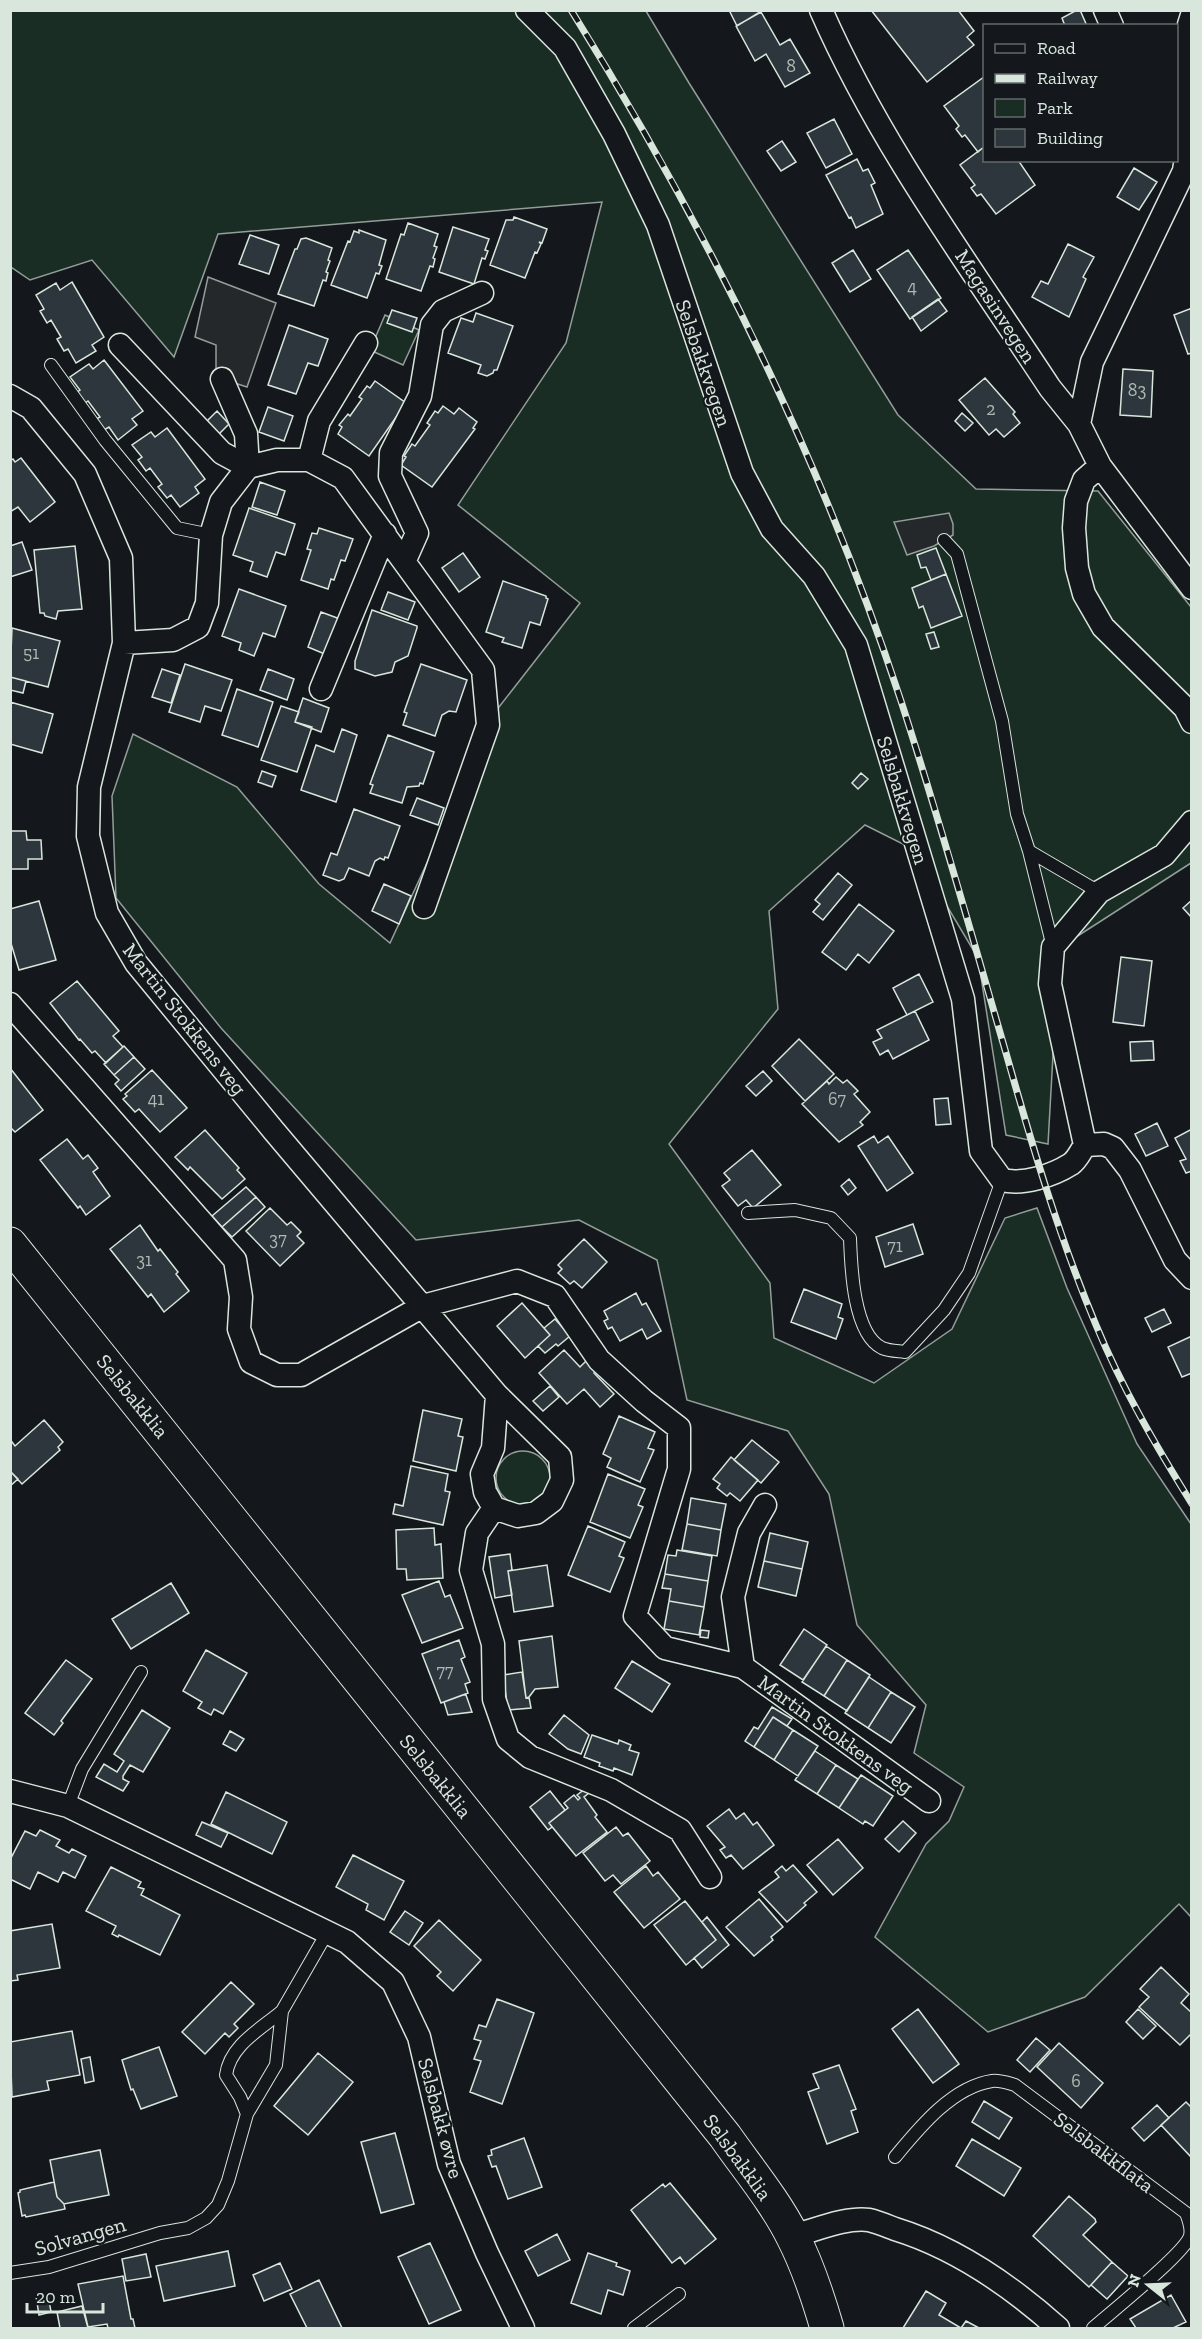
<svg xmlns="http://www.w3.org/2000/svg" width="1202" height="2339" font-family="'Zilla Slab',serif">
	<rect width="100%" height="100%" fill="#14181c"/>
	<path fill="#1a2d24" stroke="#939e99" stroke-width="1.5" d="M10,11H646L689,83L898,415L976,489L1098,491L1191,607V863L1059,948L1048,1144L1006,1135L978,958L913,849L865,825L769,911L778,1009L669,1144L770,1283L774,1338L874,1383L952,1329L1005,1218L1037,1208L1067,1288L1137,1444L1191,1524V1917L1179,1904L1085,1997L988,2032L875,1937L926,1844L949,1821L964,1787L914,1753L926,1705L857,1625L829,1494L788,1431L687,1400L657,1260L579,1220L416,1240L221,1028L116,898L112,796L133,734L237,787L319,884L390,943L499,707L580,603L458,505L566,343L602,202L218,234L174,357L92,260L30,280L11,267Z
		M385,315L419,330L403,365L370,350Z
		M496 1478a27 27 0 1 1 54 0a27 27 0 1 1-54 0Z"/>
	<path fill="#24282b" stroke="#939e99" stroke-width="1.5" d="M208,277L276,303L247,387L216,377V345L195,337Z
		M949,513L953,524V535L934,546L907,555L894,522Z"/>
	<path fill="#2c363c" stroke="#d8e6dc" stroke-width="1.5" d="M729,10H759L760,12L737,26Z
		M871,10H958L974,31L967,37L974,45L927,82Z
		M1077,10H1080L1087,26H1065L1062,18Z
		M761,12L780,45L790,39L810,73L785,87L766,54L755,61L736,26Z
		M984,77V147L978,152L965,135L962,137L956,129L959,126L944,106Z
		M834,119L852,154L826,168L807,133Z
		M782,141L796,162L781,171L767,151Z
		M984,147V160H1018L1035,185L996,214L981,194L977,196L971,188L975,185L960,165Z
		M857,159L863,171L868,169L875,183L871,185L883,214L856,228L851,217L849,218L826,175Z
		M1134,168L1157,182L1139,210L1117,197Z
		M514,217L547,229L542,243L539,242L541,244L537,253L535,252L525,278L490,265L506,220H513Z
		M408,223L438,234L434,246L437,247L433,258L435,259L433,267L430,266L421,291L386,279L401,234L404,235Z
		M453,227L489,239L485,250L488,251L485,259L482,258L474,284L439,272Z
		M359,230L386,240L379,265L382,266L379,274L376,273L367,298L331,285L348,241L350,242L354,231L359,233Z
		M250,235L279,245L269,274L239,264Z
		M306,238L332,248L328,260L330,261L326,272L328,273L326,281L323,280L314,306L278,294L295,249H297L301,239Z
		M1068,244L1094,257L1083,277L1086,279L1069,317L1032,297L1041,281L1048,284Z
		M853,250L871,279L850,292L832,263Z
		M908,250L941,298L910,319L877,270Z
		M72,282L104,337L92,345L96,351L76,363L68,349L64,351L57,339L61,337L51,320L47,323L40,311L44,309L36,295L56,283L60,290Z
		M938,299L947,311L921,331L912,317Z
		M1192,308V353L1188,354L1174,315Z
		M392,310L417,318L412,332L387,323Z
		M476,313L513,326L497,370H494L493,373L487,376L478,373L481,365L448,353L461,318L473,322Z
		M289,325L328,339L318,366L308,363L296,394L268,385Z
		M104,360L143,411L132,419L137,425L118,440L109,427L104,430L96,419L100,417L88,401L85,403L76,393L80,390L70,377L89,364L93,369Z
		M1123,369L1153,371L1151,417L1120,415Z
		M985,378L1015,412L1013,414L1020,423L1004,437L996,429L989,435L959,400Z
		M375,381L406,403L369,456L338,434L342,427L339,425L348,414L350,416L362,399L359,397L367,386L370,388Z
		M443,406L454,414L459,408L477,422L473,428L475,429L432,487L401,465L406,457L404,456L412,444L415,446L430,425L427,423L435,411L438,413Z
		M268,407L293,416L284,441L259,432Z
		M217,411L229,424L217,436L204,424Z
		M962,413L973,423L965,431L955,421Z
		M167,428L205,479L195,487L199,493L180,507L171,495L167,498L158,487L162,484L150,468L146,471L138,460L142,457L132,445L151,432L155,437Z
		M21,458L55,502L30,522L18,507L10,512V461L13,459L15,462Z
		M260,482L285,491L277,515L252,507Z
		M249,508L295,524L285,555L276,552L267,577L250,571L253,562L233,555Z
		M319,528L353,539L345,561L341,560L334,580L331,579L328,589L301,580L311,550L307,549L312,533L317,534Z
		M22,542L32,570L10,577V546Z
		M75,546L82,609L58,611L56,619L45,616L44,613H40L34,550Z
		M936,548L946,574L931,580L926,567L921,568L917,555Z
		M463,553L480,577L459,592L442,568Z
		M946,574L962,616L931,628L923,606L919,608L912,588Z
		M503,581L546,596V598L548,599L540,625L530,622L522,648L502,642L504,638L486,632Z
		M239,589L286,606L275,637L263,633L254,656L239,650L241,643L222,636Z
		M388,592L415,602L408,620L381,610Z
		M372,610L417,626V628L408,656L395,662L392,672L375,676L355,669V661Z
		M321,612L340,619L327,655L308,647Z
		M12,628L60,641L48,687L10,677Z
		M934,632L939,647L931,649L926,634Z
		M185,664L232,680L221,711L205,706L200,722L169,712Z
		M421,664L467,680L456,712L449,711L442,715L435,736L403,725L407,713L404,712Z
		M162,669L180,675L171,703L152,697Z
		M268,669L294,679L287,700L260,690Z
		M10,677L26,681L23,693L10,690Z
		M237,689L273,702L258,747L222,735Z
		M303,698L329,708L321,732L295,722Z
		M10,702L53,714L42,753L10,744Z
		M281,706L299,712L295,722L312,727L297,772L261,760Z
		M342,729L357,735L336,802L301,790L316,745L334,752Z
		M388,735L434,752L423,784L420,783L419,786L407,787L402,803L370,793L373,785L370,784Z
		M262,771L276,776L272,787L258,782Z
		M861,773L868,779L858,789L852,783Z
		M417,798L444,808L438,825L410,815Z
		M354,809L400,826L388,858L385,857L384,860L380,858L375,861L369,876L349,868L344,879L339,881L323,875L331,853L337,855Z
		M10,831H26L27,840H41L42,859H28V869H10Z
		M838,873L852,885L823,920L813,912L820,904L815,900Z
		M384,884L411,896L399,924L372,911Z
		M1192,900V918L1183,908Z
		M39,901L56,960L19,970L10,940V909Z
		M859,904L894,931L869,963L858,954L846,970L822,952Z
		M1121,957L1152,961L1144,1026L1113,1022Z
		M919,974L933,1002L907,1015L893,988Z
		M77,981L119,1031L113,1036L123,1047L106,1063L95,1051L92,1053L80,1039L79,1040L50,1003Z
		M915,1011L929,1040L893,1059L888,1050L880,1055L873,1042L882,1038L877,1030Z
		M799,1039L834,1074L805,1101L772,1066Z
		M1153,1041L1154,1060L1131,1061L1130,1042Z
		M124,1046L134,1057L114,1075L104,1064Z
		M134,1057L145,1069L121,1091L115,1084L119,1080L114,1075Z
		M10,1068L43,1110L15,1132L10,1127Z
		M152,1070L187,1108L160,1132L139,1109L135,1112L123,1099L127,1096L125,1094Z
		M763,1071L772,1081L756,1096L746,1086Z
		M836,1077L843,1083L847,1080L858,1091L854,1094L870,1112L860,1122L863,1125L839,1142L802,1104L827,1081L829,1084Z
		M948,1098L951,1124L936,1125L934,1099Z
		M1157,1123L1168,1146L1146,1156L1135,1134Z
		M1192,1129V1171L1186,1173L1180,1161L1186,1159L1175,1138Z
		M205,1130L239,1168L237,1170L245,1179L222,1199L190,1167L188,1170L175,1157Z
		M874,1136L878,1143L888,1136L913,1173L887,1191L858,1146Z
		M67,1139L83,1159L88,1155L98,1168L93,1172L110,1196L86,1215L80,1206L78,1208L40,1160Z
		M752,1150L781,1185L753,1208L746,1200L738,1206L722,1186L730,1180L724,1173Z
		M849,1179L856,1188L848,1195L841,1186Z
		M246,1187L256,1197L222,1227L212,1216Z
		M256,1197L265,1207L232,1237L222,1227Z
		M270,1208L287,1225L291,1222L301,1232L297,1236L304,1243L280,1266L246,1231Z
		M913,1224L923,1254L885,1267L876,1237Z
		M140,1225L158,1251L160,1249L178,1272L176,1274L189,1291L164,1312L151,1294L148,1297L110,1249Z
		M584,1239L607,1262L582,1288L574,1281L570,1284L558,1273L562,1269L558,1265Z
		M804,1289L842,1304L838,1317L843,1319L836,1339L791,1322Z
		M636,1293L642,1305L646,1303L661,1331L647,1339L642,1329L620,1341L612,1327L608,1329L604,1321L608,1319L604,1311Z
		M522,1303L550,1335L525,1358L497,1326Z
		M1164,1309L1171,1323L1152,1332L1145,1318Z
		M555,1319L570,1336L558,1346L556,1344L545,1353L538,1346L550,1335L544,1328Z
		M1192,1336V1373L1182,1377L1168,1347Z
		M564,1350L580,1367L587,1360L596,1371L594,1373L614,1394L600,1407L584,1389L567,1404L539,1373Z
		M550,1386L559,1397L543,1411L533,1401Z
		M423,1410L462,1419L458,1436L463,1437L456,1471L413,1461Z
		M619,1416L655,1432L648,1448L654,1450L640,1482L607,1467L611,1458L603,1454Z
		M44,1420L63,1442L58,1447L60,1450L22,1484L10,1471V1444L12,1442L15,1446Z
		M752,1440L779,1462L761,1483L734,1460Z
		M731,1457L758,1480L740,1501L730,1493L727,1496L717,1488L720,1484L713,1479Z
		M411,1466L448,1474L445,1491L450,1492L443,1525L393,1514L395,1504L403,1506Z
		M10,1471L18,1479L10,1486Z
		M608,1474L645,1489L638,1505L643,1507L630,1538L590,1522Z
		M691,1498L726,1504L721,1530L687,1524Z
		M687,1524L721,1530L717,1556L682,1550Z
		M588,1526L625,1542L619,1556L624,1558L610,1592L568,1575Z
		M434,1528L435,1545L441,1544L443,1578L407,1580L406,1569H397L396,1530Z
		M770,1533L808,1542L802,1569L764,1561Z
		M677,1550L712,1556L708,1581L665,1574L668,1555L676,1556Z
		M510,1554L512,1570L508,1571L512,1595L495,1598L489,1557Z
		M764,1561L802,1569L796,1596L758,1587Z
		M547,1565L553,1606L514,1612L508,1571Z
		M665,1574L708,1581L704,1607L669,1601L671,1589L662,1588Z
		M439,1581L445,1597L450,1595L463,1628L422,1643L402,1595Z
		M171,1583L189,1613L131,1649L112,1619Z
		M669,1601L704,1607L699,1635L664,1629Z
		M804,1629L827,1645L803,1680L780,1665Z
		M701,1630L709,1631L708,1638L700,1637Z
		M552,1636L558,1687L535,1689L529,1697L526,1698L519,1641Z
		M459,1640L465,1657L461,1659L470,1682L465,1684L468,1693L441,1703L422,1654Z
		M826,1646L847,1660L824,1696L802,1682Z
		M206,1650L247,1673L223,1714L214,1709L211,1715L198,1708L202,1702L183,1691Z
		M66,1660L92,1679L61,1721L63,1723L54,1735L25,1713Z
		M847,1660L870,1675L847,1711L824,1696Z
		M632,1661L670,1684L652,1712L615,1688Z
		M522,1672L526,1698L529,1697L531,1708L508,1710L503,1675Z
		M869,1677L891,1692L868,1728L845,1713Z
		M891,1692L915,1707L891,1743L868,1728Z
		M463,1695H466L472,1712L448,1715L444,1702Z
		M772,1707L792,1719L787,1726L773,1717L754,1747L745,1741L754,1727L758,1729Z
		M142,1710L170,1728L143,1772L130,1765L123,1776V1779L129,1782L123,1791L96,1777L104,1764L117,1772L124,1761L114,1754Z
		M564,1715L589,1735L581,1754L568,1749L549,1734Z
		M773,1717L793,1730L774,1760L754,1747Z
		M793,1730L818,1746L798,1776L774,1760Z
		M230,1731L244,1739L236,1751L223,1744Z
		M592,1735L618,1744L619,1740L631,1745L629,1750L639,1753L632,1775L614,1768L613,1771L599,1766L600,1763L584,1757Z
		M815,1751L836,1765L817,1794L795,1780Z
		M836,1765L858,1779L839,1808L817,1794Z
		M861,1775L893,1796L873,1826L865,1821L863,1824L839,1808Z
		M585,1789L589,1793L584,1797L597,1815L595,1817L607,1832L576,1856L549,1823L568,1808L564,1803L574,1795L578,1800L580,1798L577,1795Z
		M550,1791L565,1810L549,1823L552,1827L548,1830L530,1807Z
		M226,1792L287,1822L272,1854L211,1824Z
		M729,1809L736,1819L744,1813L753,1825L757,1822L774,1845L743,1869L731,1855L726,1858L720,1850L725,1847L707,1826Z
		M903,1821L916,1833L899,1852L885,1839Z
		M202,1822L228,1833L221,1847L196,1835Z
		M616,1827L623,1836L628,1833L650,1861L621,1884L613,1875L605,1881L583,1853Z
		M40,1830L60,1840L56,1846L69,1853L72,1849L86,1856L75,1878L63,1872L58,1882L38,1872L30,1889L10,1879V1860L25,1831L36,1836Z
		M838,1839L863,1868L833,1895L807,1865Z
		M353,1855L404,1881L384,1920L366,1910L368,1904L336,1887Z
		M793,1865L817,1892L804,1903L806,1905L787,1922L759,1892L779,1877L775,1872L782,1866L786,1871Z
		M646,1866L653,1876L658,1872L680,1899L644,1928L614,1892Z
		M111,1867L141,1882L138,1887L144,1889L141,1895L180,1915L160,1955L119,1935L118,1937L112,1934L116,1926L86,1911Z
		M759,1899L783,1927L771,1937L773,1940L754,1956L726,1927Z
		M685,1901L716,1940L686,1965L654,1925Z
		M405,1911L423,1923L409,1945L390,1932Z
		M707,1917L729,1945L702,1968L694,1958L716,1940L702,1922Z
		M439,1920L481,1960L453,1991L437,1976L441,1972L414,1946Z
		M52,1924L60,1968L17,1975L18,1980L10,1981V1931Z
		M1161,1967L1189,1994L1181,2003L1192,2013V2033L1180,2045L1139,2007L1149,1997L1140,1989Z
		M231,1982L254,2004L234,2024L238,2028L229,2037L225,2033L205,2054L182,2032Z
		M497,1999L534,2013L502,2104L470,2092L481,2061L474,2059L481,2041L474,2039L479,2025L486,2027Z
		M918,2009L959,2064L933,2083L892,2029Z
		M1138,2009L1156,2026L1143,2039L1126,2022Z
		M72,2031L80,2075L47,2081L49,2090L12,2097L10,2042Z
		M1036,2038L1050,2050L1030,2072L1017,2060Z
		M1059,2043L1103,2083L1081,2108L1037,2067Z
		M159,2047L177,2096L141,2109L133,2089L131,2090L122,2060Z
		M318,2053L353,2082L308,2135L274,2106Z
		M90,2057L94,2081L85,2083L81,2059Z
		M839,2065L856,2109L851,2111L858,2132L827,2144L808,2092L819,2088L813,2074Z
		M984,2101L1012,2118L999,2139L972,2122Z
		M1186,2102L1192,2108V2158L1161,2125Z
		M1157,2105L1169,2118L1144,2141L1132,2128Z
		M395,2133L414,2204L381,2213L361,2142Z
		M524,2138L542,2187L508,2199L496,2166L492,2167L488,2156L492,2155L491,2150Z
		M972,2139L1021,2168L1004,2196L956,2166Z
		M100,2150L109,2195L64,2204L57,2197L50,2160Z
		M54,2182L57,2197L64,2204L65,2209L26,2217L25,2215L22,2216L18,2193L20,2192V2190Z
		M670,2183L716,2239L685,2264L680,2257L672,2263L631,2210L663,2184L665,2187Z
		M1069,2196L1095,2219L1096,2222L1083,2235L1112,2262L1089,2287L1033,2236Z
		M557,2234L570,2260L538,2276L525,2251Z
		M430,2243L461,2310L429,2324L398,2257Z
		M228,2251L235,2286L164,2301L156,2266Z
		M588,2253L617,2263L616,2266L630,2271L623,2295L608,2290L601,2314L571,2303Z
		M146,2254L151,2277L126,2281L122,2259Z
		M1112,2262L1128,2276L1107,2299L1091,2285Z
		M280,2263L292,2289L264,2301L253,2275Z
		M123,2276L131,2319H133L135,2328H108L107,2324L88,2327L78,2284Z
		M319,2280L342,2328H307L290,2294Z
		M926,2291L946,2303L939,2315L961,2328H903Z
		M48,2294L51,2312L39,2315L36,2296Z
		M1171,2295L1186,2322L1173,2328H1136L1130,2319Z
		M82,2306L88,2328H60L57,2312Z
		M966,2321L979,2328H961Z"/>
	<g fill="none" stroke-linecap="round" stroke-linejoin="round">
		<g stroke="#d8e6dc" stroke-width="14">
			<path id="lane" d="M51,365L105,440L177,528L211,535
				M944,540L957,554L1002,721L1017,814L1029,851L1053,947
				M1029,851L1099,892
				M748,1213L795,1210L831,1218L850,1238C851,1266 853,1334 882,1348C889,1351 898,1351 905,1352L944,1310L969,1273L1002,1180
				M68,1806L82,1769L141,1672
				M247,2114L240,2097L226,2075C230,2045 261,2029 282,2011
				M895,2157C919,2128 952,2087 992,2081C999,2080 1008,2083 1015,2085L1186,2213C1189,2221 1192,2228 1190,2236C1185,2253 1110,2313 1093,2328
				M10,2273L49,2267L160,2233L188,2228L206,2218L218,2205L228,2181L247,2114L276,2065L282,2011L327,1933
				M634,2328L679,2294"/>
		</g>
		<g stroke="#d8e6dc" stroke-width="25">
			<path id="street" d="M527,10L565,48L614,134L658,225L742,473L772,529L814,576L856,645L963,999L981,1151L1002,1180C1023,1185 1052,1176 1071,1164C1077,1160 1081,1151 1085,1145L1050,984L1053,947L1099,892L1164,855L1192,822
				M821,10C880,145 970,266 1050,388L1079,424L1100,466L1192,588
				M1105,10L1112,26
				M120,345L222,453L248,467L246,434L222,379
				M10,396L31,408L85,474L121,558L124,643L89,787L88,836L107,913L136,963L274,1131L497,1395L560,1457L562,1480L552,1501L536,1513L518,1516L494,1508L485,1492L482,1474L493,1448L497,1395
				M1079,424L1092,362L1184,171C1185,162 1188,152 1188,143C1189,101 1177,56 1192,15
				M309,460L319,421L366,343
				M1100,466L1084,480L1076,501L1074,528L1077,568L1084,594L1103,627L1185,708L1192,722
				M405,560L417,533L390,476L391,453L420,396L432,325L443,311L482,293
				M124,643L173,640L198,627L207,603L211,535L221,502L248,467L277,460H309L343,478L483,670L488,725L424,907
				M321,689L385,534
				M10,1004L235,1260L241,1297L239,1329L251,1362L277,1375H301L423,1306L517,1281L555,1296L599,1360L644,1401L679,1428V1469L635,1616L665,1648L743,1667L929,1801
				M1085,1145L1104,1144L1113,1148L1130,1170L1175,1260L1192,1278
				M494,1508L477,1533L471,1570L493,1644L494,1699L508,1739L530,1757L611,1790L680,1830L710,1877
				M743,1667L733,1597L749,1533L765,1505
				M10,1791L68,1806L347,1942L393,1982L419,2037L449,2164L487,2253L523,2328
				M793,2236C816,2230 845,2217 869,2220C878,2222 887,2226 895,2229C957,2248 1011,2286 1058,2328"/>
		</g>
		<g stroke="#d8e6dc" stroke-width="35">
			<path id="secondary" d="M10,1244L725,2136C748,2169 775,2201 793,2237C808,2266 818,2297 827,2328"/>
		</g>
		<use href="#lane" stroke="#14181c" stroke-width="12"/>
		<use href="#street" stroke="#14181c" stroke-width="22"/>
		<use href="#secondary" stroke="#14181c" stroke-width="33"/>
		<g stroke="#d8e6dc" stroke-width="7">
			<path id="rail" d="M571,10C707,228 821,458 901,701C939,818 972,936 1006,1053C1032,1145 1059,1237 1096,1325C1122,1388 1156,1446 1192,1504"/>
		</g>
		<use href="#rail" stroke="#14181c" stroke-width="4.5" stroke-dasharray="14" stroke-linecap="butt"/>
	</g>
	<g text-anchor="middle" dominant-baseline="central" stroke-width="4.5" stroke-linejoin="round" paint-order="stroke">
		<g font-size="18" fill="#adbab4">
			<text x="791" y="66">8</text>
			<text x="912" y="287">4</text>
			<text x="1137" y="390">83</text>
			<text x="991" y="409">2</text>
			<text x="31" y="653">51</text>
			<text x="156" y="1099">41</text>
			<text x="837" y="1099">67</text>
			<text x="278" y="1239">37</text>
			<text x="895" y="1246">71</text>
			<text x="144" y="1260">31</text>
			<text x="445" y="1671">77</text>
			<text x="1076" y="2081">6</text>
		</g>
		<g font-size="21" fill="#d8e6dc" stroke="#14181c">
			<text transform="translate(996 306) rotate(57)">Magasinvegen</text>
			<text transform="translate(704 363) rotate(71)">Selsbakkvegen</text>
			<text transform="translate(903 800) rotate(73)">Selsbakkvegen</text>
			<text transform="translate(185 1019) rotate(52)">Martin Stokkens veg</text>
			<text transform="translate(133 1396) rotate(51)">Selsbakklia</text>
			<text transform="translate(836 1734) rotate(36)">Martin Stokkens veg</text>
			<text transform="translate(436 1776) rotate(51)">Selsbakklia</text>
			<text transform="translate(441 2118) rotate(75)">Selsbakk øvre</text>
			<text transform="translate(1104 2152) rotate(37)">Selsbakkflata</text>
			<text transform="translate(738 2157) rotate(54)">Selsbakklia</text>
			<text transform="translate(80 2236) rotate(-16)">Solvangen</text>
		</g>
	</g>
	<rect width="1202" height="2339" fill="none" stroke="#d8e6dc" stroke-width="24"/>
	<rect x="983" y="24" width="195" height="138" fill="#14181c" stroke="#626a69" stroke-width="1.5"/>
	<rect x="995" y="44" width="30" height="9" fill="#14181c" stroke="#626a69" stroke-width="1.5"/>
	<text x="1037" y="54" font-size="18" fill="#d8e6dc">Road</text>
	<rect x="995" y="74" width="30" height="9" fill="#d8e6dc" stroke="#626a69" stroke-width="1.5"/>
	<text x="1037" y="84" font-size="18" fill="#d8e6dc">Railway</text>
	<rect x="995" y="99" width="30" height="18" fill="#1a2d24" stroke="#626a69" stroke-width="1.5"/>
	<text x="1037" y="114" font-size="18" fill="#d8e6dc">Park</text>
	<rect x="995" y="129" width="30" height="18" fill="#2c363c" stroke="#626a69" stroke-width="1.5"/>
	<text x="1037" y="144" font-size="18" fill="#d8e6dc">Building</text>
	<g transform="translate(1148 2285) rotate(288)" stroke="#14181c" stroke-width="4.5" paint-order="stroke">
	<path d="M0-4.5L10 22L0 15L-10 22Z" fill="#d8e6dc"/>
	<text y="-9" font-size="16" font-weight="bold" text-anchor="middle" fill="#d8e6dc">N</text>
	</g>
	<path d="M27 2303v9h76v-9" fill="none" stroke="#d8e6dc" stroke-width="3"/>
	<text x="36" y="2303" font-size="18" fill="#d8e6dc" stroke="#14181c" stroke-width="4.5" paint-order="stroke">20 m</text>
</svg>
